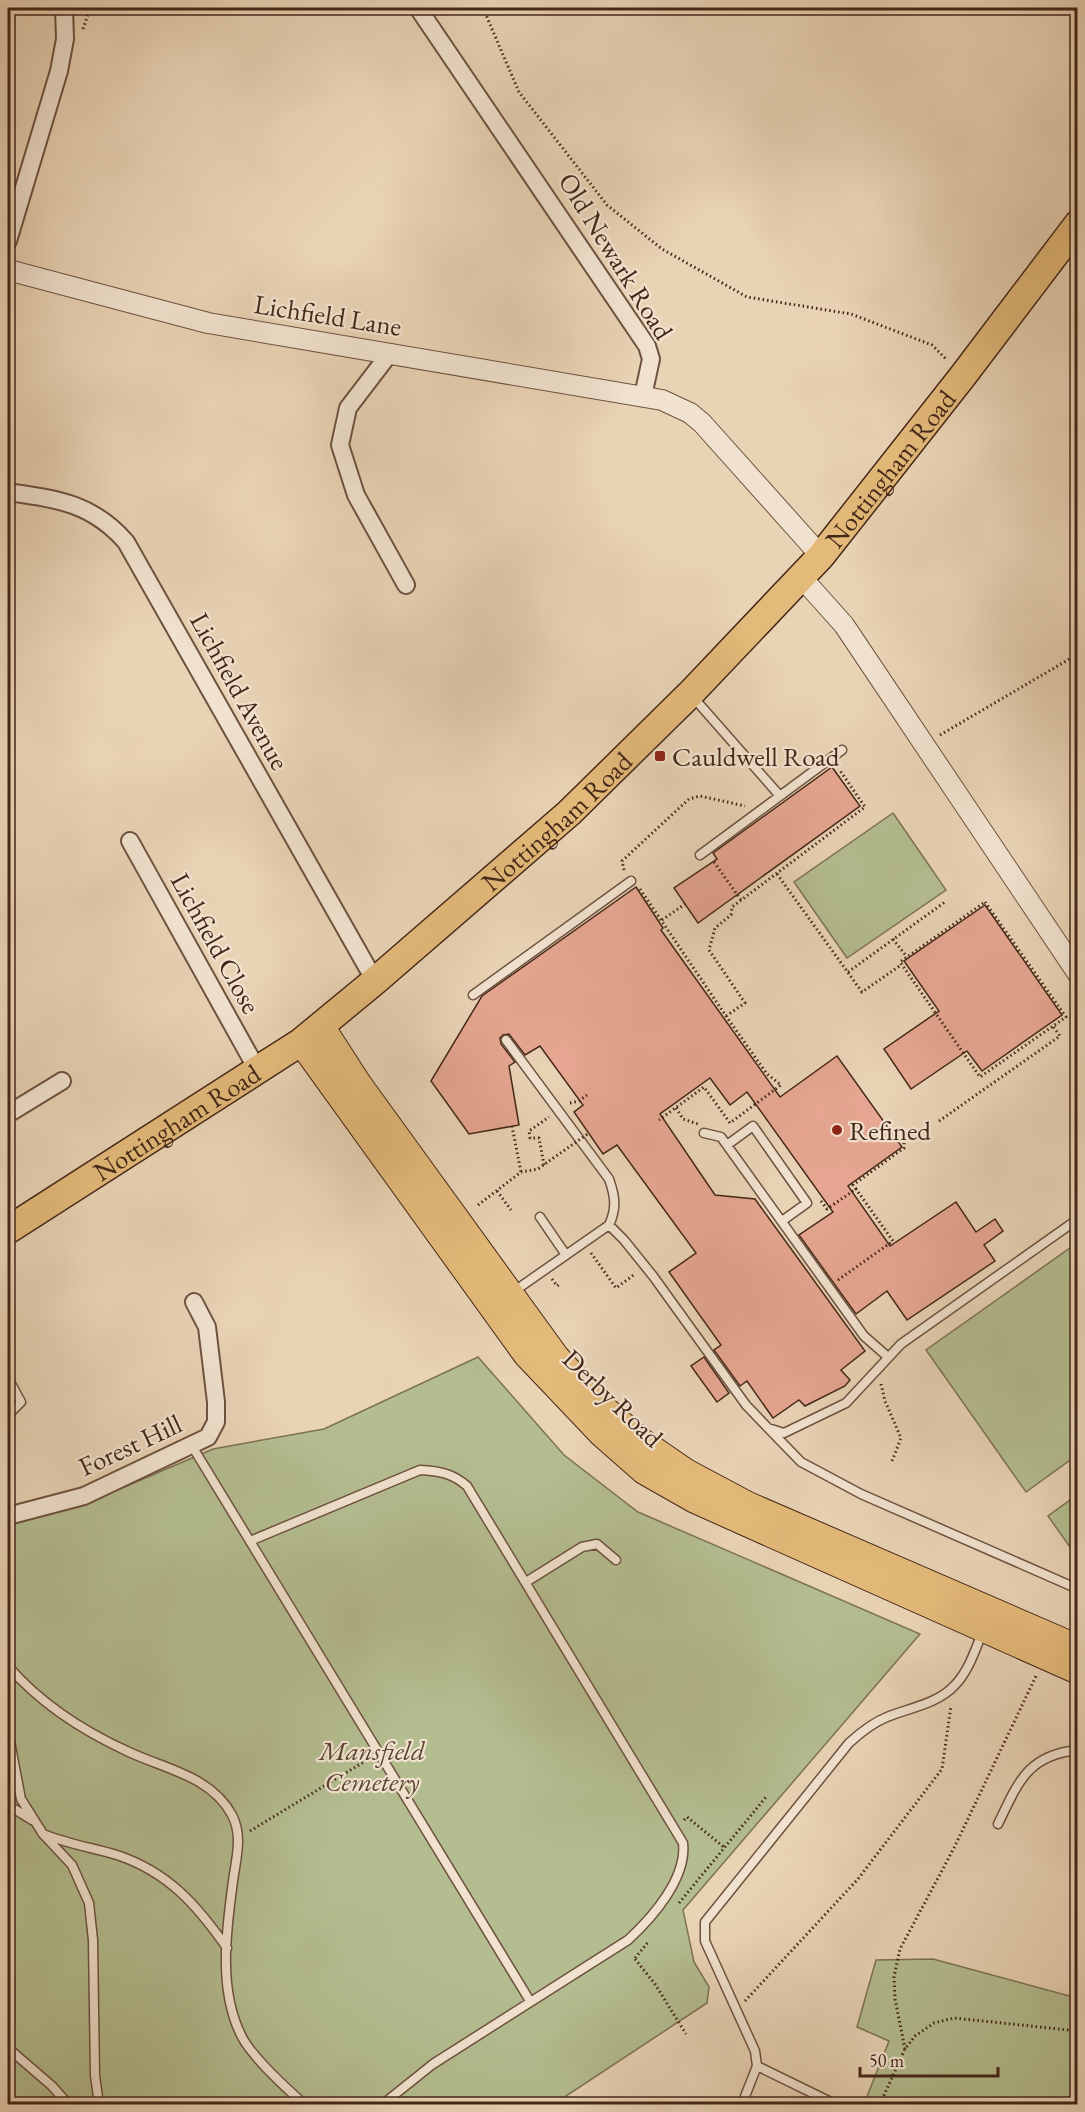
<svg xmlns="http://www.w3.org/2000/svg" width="1085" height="2112" font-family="'EB Garamond',serif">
	<rect width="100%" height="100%" fill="#e9d3b5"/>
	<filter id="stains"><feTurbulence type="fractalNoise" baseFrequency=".00333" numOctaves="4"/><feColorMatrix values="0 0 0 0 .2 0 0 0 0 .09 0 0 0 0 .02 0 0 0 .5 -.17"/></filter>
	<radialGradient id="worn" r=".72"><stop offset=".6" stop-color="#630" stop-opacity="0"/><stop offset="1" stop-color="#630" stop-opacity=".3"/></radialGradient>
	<path fill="#b4bd90" stroke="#7c7254" stroke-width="1.5" d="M893,813L946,890L847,958L794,882Z
		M1077,1243V1455L1026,1492L926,1350Z
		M478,1357L564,1455L638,1512L920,1634L683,1910L694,1962L709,1987L707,2003L554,2104H8V1524L87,1503L213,1449L324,1429Z
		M1077,1495V1557L1048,1516Z
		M933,1959L1077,1998V2104H864L889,2041L857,2027L876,1960Z"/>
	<path fill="#e6a691" stroke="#442718" stroke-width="1.5" d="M832,767L860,806L698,923L674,888L717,859L713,853Z
		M636,887L663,928L661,930L780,1097L837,1056L902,1147L848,1186L890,1246L956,1202L976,1232L995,1219L1003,1231L984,1245L995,1261L907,1320L887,1291L856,1314L799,1235L833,1212L747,1092L730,1105L710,1078L660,1114L715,1195L755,1199L865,1351L841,1370L850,1380L845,1386L805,1406L799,1400L773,1418L747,1381L740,1386L714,1350L721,1345L669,1272L696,1253L617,1145L603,1154L574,1112L583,1105L540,1046L525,1055L509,1034L503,1035L500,1038L501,1044L515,1062L509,1066L519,1125L469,1134L431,1081L482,996Z
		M985,905L1062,1015L982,1071L967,1051L911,1089L884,1049L939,1011L904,961Z
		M704,1357L729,1393L717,1402L691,1366Z"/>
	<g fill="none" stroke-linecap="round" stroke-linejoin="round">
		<g stroke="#6d523f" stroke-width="11">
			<path id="service" d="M693,697L780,796
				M700,855L842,750
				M473,995L631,881
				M506,1040L609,1179C615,1196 617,1208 609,1225L513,1292
				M704,1133L721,1137L864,1336L888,1357
				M727,1145L753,1126L807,1203L782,1221
				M540,1217L566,1255
				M609,1225L624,1240L653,1276L746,1405L768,1428L784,1433L846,1403L901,1344L1078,1219
				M8,1378L21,1402L8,1415
				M768,1428L801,1462L861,1494L1078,1589
				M192,1446L530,2001
				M250,1541L420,1470C439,1471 452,1473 467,1486L683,1843C687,1878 653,1917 628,1940L433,2064L383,2104
				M526,1582L582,1547L597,1544L616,1560
				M8,1666C40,1703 85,1732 129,1752C165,1769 211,1776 232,1815C243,1836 236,1859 233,1881C226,1932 218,1991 242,2037C253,2058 286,2088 304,2104
				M8,1731L21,1799L43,1834L72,1865L89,1903L93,1940L95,2076L99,2104
				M8,1805L32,1820
				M998,1824C1018,1783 1027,1755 1078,1750
				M46,1835C69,1844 93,1848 117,1855C168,1872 197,1905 227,1948
				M8,2048L52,2086L68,2104
				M742,2104L757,2066
				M835,2104L757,2066L755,2051L705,1941V1922L849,1743C861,1732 872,1723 887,1717C909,1708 937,1704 954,1686C968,1672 975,1651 982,1633"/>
		</g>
		<g stroke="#6d523f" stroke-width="20">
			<path id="minor" d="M418,8L647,346L651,359L643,396
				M8,241L59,71L65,39L64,8
				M390,353L348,408L340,445L356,495L406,585
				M8,492C57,499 92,503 126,542L375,981
				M130,841L258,1071
				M8,1114L62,1081
				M8,1516L84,1496L208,1437L216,1422V1402L207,1327L194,1302"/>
		</g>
		<g stroke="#6d523f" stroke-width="22">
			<path id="tertiary" d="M8,270L208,323L662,400L690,413L702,423L821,556
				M802,578L844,625L1078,974"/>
		</g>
		<g stroke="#442718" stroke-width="28">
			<path id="primary" d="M321,1026L359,1085L556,1357L601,1406L638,1439L686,1472L748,1505L1078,1648
				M301,1042L526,1354L602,1434L644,1471L695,1500L1078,1671"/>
		</g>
		<g stroke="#442718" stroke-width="30">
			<g id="trunk">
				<path id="s1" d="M8,1230L301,1042L375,981L569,813L690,694L821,556L962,377L1078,224"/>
			</g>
		</g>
		<path stroke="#442718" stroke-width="3" stroke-dasharray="1.5 3" stroke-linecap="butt" d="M483,8L519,92L607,205L662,249L747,297L851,314L932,345L947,360
			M83,29L90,8
			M940,735L1078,654
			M714,862L741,900
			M624,870L622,861L689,799L700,796L745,806
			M777,874L862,992L901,965
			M640,889L726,1016L767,1074L781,1085L730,1123L704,1087L659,1120
			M985,902L1066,1017L980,1077L900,962Z
			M662,920L685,904
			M893,939L907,957
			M848,972L945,902
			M726,1016L745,1003L709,950L715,928L731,915L732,907L865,807L839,769
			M570,1103L579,1101L587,1095
			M676,1108L683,1119L698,1124
			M939,1121L1060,1036L1053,1026
			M512,1126L521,1172
			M544,1165L539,1138H530L529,1131L549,1117
			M497,1191L511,1210
			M821,1201L827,1209L856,1189L853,1185L904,1148V1143
			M478,1205L521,1172L538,1169L549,1161
			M591,1253L616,1288L635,1274
			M552,1279L557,1286L561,1283
			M838,1280L893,1241L856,1189
			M881,1384L885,1401L901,1438L892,1461
			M684,1820L687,1817L725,1848
			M250,1831L367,1760
			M679,1903L766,1797
			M635,1958L649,1941
			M635,1959L655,1984L686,2034
			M745,2001L858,1879L942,1769L951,1706
			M905,2049L895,1999L894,1977L900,1949L954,1848L1037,1674
			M880,2104L905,2049L915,2036L934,2023L954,2018L1078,2031"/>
		<use href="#service" stroke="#f1e2cf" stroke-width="8"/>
		<use href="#minor" stroke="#f1e2cf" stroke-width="16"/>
		<use href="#tertiary" stroke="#f1e2cf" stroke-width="20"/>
		<use href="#primary" stroke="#e4ba7a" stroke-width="26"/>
		<use href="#trunk" stroke="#e4ba7a" stroke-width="27"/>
		<path stroke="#442718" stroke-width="3" stroke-dasharray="1.5 3" stroke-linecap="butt" d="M549,1161L589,1133"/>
	</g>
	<g fill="#8f2418" stroke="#f1e2cf" stroke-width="2">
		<rect x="654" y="750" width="12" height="12" rx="3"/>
		<circle cx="837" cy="1130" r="6"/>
	</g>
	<g text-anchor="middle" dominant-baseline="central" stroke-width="4.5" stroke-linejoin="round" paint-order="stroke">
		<g font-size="27" fill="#442718" stroke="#f1e2cf">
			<text transform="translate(616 256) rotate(58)">Old Newark Road</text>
			<text transform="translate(328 315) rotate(9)">Lichfield Lane</text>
			<text stroke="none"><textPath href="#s1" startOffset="1172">Nottingham Road</textPath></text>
			<text transform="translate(240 691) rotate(61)">Lichfield Avenue</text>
			<text stroke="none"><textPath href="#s1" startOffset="686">Nottingham Road</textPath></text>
			<text transform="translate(216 943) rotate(61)">Lichfield Close</text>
			<text stroke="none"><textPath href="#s1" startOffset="200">Nottingham Road</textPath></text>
			<text transform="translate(613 1398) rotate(44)">Derby Road</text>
			<text transform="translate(130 1445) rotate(-25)">Forest Hill</text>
		</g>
		<g font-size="27" fill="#442718" stroke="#f1e2cf" text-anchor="start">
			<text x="672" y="756">Cauldwell Road</text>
			<text x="849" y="1130">Refined</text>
		</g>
		<g font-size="27" font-style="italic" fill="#5a4530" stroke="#f1e2cf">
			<text x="372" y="1750">Mansfield<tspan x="372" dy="31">Cemetery</tspan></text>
		</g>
	</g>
	<rect width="1085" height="2112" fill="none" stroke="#e9d3b5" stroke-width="30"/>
	<rect x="9" y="9" width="1067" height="2094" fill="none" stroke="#442718" stroke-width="3"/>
	<rect x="15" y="15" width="1055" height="2082" fill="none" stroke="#442718" stroke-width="1.5"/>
	<path d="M860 2067v9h138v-9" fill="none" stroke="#442718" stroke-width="3"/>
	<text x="869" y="2067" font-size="18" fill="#442718" stroke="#f1e2cf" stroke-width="4.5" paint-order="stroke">50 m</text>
	<rect width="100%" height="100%" filter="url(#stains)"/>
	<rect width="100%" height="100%" fill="url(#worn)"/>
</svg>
